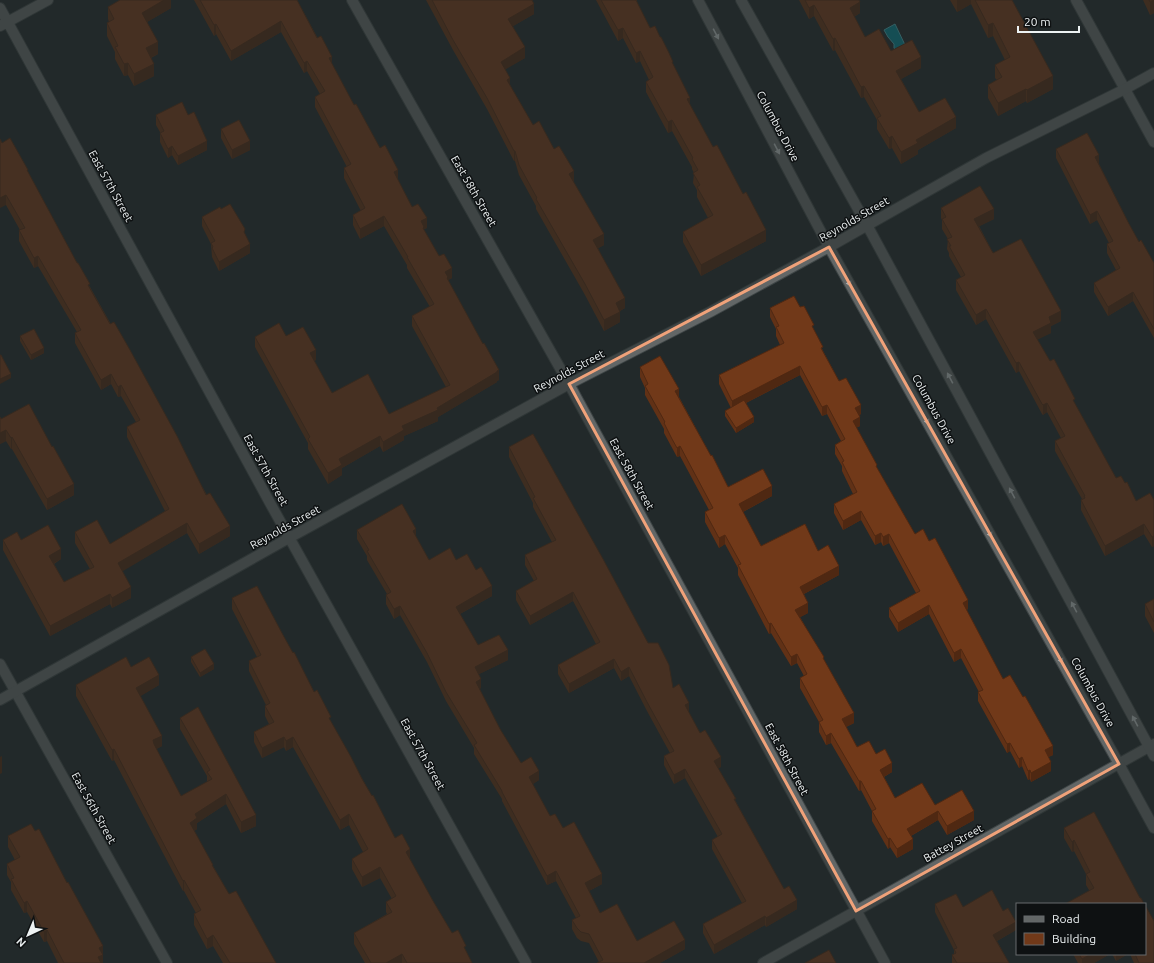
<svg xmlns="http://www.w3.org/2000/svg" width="1154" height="963" font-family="Ubuntu,sans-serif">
	<rect width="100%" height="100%" fill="#22292a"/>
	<path fill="#057a87" stroke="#4b9ea7" d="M895,24L906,47L897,52L894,48V44L888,37L884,30Z"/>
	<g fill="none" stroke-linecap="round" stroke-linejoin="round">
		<g stroke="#3e4546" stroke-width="12">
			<path id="minor" d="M352,0L569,384L885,963
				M1076,0L1154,142
				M0,8L270,503L526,963
				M0,26L48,0
				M0,664L167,963
				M763,963L1154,744"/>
		</g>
		<g stroke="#3e4546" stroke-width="12">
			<path id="tertiary" d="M698,0L829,247L1119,764L1154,828
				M741,0L867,225L1154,756
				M0,700L289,538L569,384L710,312L829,247L986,158L1125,89L1154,73"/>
		</g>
		<use href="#minor" stroke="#626666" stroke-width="10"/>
		<use href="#tertiary" stroke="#626666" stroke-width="10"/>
	</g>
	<path fill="#613116" d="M171,0V8L147,22L158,54L151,58L154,76L134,86L128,75L124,76L115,59V52L107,36V23L109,22L108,19V7Z
		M194,0H297L354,105L398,180L412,207L427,228L424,229V230L452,278L448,280L499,380L497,381V382L438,417V421L404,436V440L383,452L380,446L342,468V475L328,484L308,449V443L255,347V337L286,336L316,360L314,361L332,393L389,414L446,387L412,326V316L430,307L407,268V265L384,226L360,239L353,225V215L361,211L344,178V168L347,167L315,107V97L320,94L307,71L304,73L281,32L231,61L216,34L214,36Z
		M426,0H532L534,14L513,26L525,58L505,69L510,85L533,125L554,149L574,181L573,182L604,245L598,248L625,308L620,311V322L604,331L585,295L536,209V206L519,175L515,161H514L487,109L453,50Z
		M596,0H637V3L650,28L673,64L690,106L713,147L766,241L701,276L683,242V232L708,218L697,197V190L693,183L694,173L692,169V167L672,131L668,133L646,92V82L649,80L640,61L636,63L623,38L618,41Z
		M799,0H859L860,13L854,17L865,37L891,51L921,68L901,79L919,112L956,128L918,150V154L901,164L892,148L889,149L877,129V120L864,97L861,98L835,50L833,51L814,16L809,19Z
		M950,0H1012L1053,89L1027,103L1026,101L998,116L988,98V85L997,80L995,78V65L1005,60L993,36L988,38L971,4L957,12Z
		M1143,0H1154V13L1150,15Z
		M156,115H188L207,150L178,165L172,155L168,158L160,142V132L156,125Z
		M221,129L250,150L232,159L221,138Z
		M2,143L28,172L90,287L230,536L199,554L187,533L122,571L131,598L112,608L110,604L50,636L3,550V540H21L61,559L54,564L64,582L90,569L75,543V532L110,544L165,511L127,437V427L136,422L121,396L118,397L111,384L101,390L75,343V333L77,332L38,266L34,268L19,241V230H20L6,205Z
		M1056,149L1099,164L1128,222L1139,242L1154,263V338L1133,301L1108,316L1094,292V283L1116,270L1107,253V244L1109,243L1097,220L1090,224L1056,158Z
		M941,208L994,219L979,226L993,253L1061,321L1051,326V333L1037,339L1075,404L1116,478L1136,501L1154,500V546L1152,547L1144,534L1105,556L1081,510V500L1082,499L1055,451V441L1061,438L1047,412L1043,415L1042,414L1019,371L1016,373L986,319L976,325L956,290V280L961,277L949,256V253L947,249L948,239L942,229V220L941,218Z
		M202,217L245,234L250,253L219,271L212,257L211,244L202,226Z
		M800,307L814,331L823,351L839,381L861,414L859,415L860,426L856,428L877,468L915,534L929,541L968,609L966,610L1003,679L1053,755L1048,757L1051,771L1031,782L1030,779L1028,780L1022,766L1019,768L1010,751L1007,753L978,701V692H979L961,658L954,662L929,614L898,632L889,617V608L916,593L889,543L883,546L881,542L875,545L861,520L843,530L834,513V504L853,494L842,471V466L835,454V445L841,441L827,414L822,416L800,375L746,403L754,422L736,433L725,416V411L731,408L719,384V375L780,345L776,336V329L770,317V308Z
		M20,336L44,353L31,360L20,341Z
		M640,367L679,397L706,447L728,487L772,496L743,512L761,546L818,551L839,575L804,594L808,613L800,617L824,660L854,723L846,727L857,747L876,754L892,772L884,777L895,798L935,805L974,820L947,835L938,820L911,836L913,849L897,858L890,847L888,849L872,821V811L861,790L859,791L831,743L826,745L819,732V722L800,688V678L804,676L797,663L791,666L771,633L769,634L738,575V568L725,544L719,548L705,522V512L709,510L680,456L677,457L664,433V429L645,395V388L640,377Z
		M0,417L1,419L74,495L47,510L12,449H11L6,441L0,444Z
		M509,447L689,713L700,733L721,767L718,768L736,802L784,889L797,909L766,927L765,925L714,954L703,933V924L742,903L712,849V840L718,837L685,778L674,784L664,765V756L670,753L647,711L629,676L621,681L614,668L569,693L558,674V665L596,644L573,601L530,625L516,600V591L534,581L525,565V555L552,542L533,507V503L509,457Z
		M357,530L416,537L429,560H456L476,570L492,596L460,614L478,645L508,660L479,674L481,688L479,689L500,729L521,763L539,780L532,784L550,816L563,828L602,884L589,891L600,913L637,941L685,949L660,963H597L599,962L589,943L581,941L577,938L572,929V920L576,918L556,881L547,885L502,801V799L474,754V748L446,701L427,662L400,615L394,619L386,604V595L387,594L367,560V556L357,539Z
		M232,598L283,635L395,838L410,860L433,901L452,933L466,951L472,963H365L354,944V933L387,914L386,912V902L392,899L380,878L362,887L352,869V859L363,852L349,825L340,830L293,747L286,751L284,747L262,758L254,742V732L269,724L265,716V706L266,705L249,671V661L257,657L232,609Z
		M1154,599V633L1145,616V604Z
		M191,657L214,669L200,677L191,662Z
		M131,667L159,685L140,696L162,746L156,749L181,796L207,782V776L180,729V718L256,826L241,833L226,804L197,823V829L194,831L213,866L229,894L276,963H223L213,946L207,949L194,925V914L196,913L184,891H183L114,760L112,761L76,696V685Z
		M1064,828L1140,898L1144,904L1089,890L1086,885V874L1074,851L1072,852L1064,838Z
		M35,831L67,883L103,946V963H58L47,941L44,942L27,912L24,913L11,890V882L7,875V864L15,860L8,847V836Z
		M935,904L1003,911L1016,930L997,941L1009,963H952V955L954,954V950L935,912Z
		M1073,954H1110L1094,963H1078Z
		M1112,954H1128L1116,961Z
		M1130,954H1145L1154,963H1134Z"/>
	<path fill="#4f2812" d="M164,0H171V8L142,25V13Z
		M957,0H971V4L957,12Z
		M1154,0V13L1150,15V2Z
		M860,2V13L850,19V8Z
		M534,4V14L508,29V19Z
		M814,5V16L809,19V8Z
		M281,21V32L231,61V51Z
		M993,23V36L988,38V25Z
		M216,24V34L214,36V25Z
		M623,28V38L618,41V30Z
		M835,38V50L833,51V39Z
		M158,42V54L146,60V48Z
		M525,47V58L501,72V62Z
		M640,51V61L636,63V53Z
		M332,57V67L329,58Z
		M921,57V68L896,82V71Z
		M307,61V71L304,73V63Z
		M128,63V75L124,76V64Z
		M154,64V76L134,86V74Z
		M1053,76V89L1027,103V90Z
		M510,78V88L507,80Z
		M864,86V97L861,98V87Z
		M1026,89V101L998,116V103Z
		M690,98V108L687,99Z
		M956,117V128L918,150V154L901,164V152L916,140Z
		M672,120V131L668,133V122Z
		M892,136V148L889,149V138Z
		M207,141V150L178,165V156Z
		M250,141V150L232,159V150Z
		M172,146V155L168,158V149Z
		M514,151H515V161H514Z
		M1099,155V164L1095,166V157Z
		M398,170V180L394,172Z
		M574,171V181L569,184V174Z
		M6,195V205L0,208V198Z
		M994,209V219L974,229V219Z
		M1097,211V220L1090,224V215Z
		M384,216V226L360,239V229Z
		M427,218V228L424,229V238L421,221Z
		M766,230V241L701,276V265Z
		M604,234V245L593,251V240Z
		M250,244V253L219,271V262Z
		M38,256V266L34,268V258Z
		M452,268V278L448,280V287L445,272Z
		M1133,292V301L1108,316V307Z
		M625,298V308L616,313V303Z
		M986,309V319L976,325V315Z
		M1061,311V321L1051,326V333L1033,342V332L1049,317Z
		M620,312V322L604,331V320Z
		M44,348V353L31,360V355Z
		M316,350V360L310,363V353Z
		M1019,362V371L1016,373V363Z
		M800,366V375L732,410V401Z
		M499,370V380L497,381V382L438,417V421L404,436V440L383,452V442L402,426L437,408Z
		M11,374V378L0,384V379Z
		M111,374V384L101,390V380Z
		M121,385V396L118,397V387Z
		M679,389V398L675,391Z
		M1047,403V412L1043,415V405Z
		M827,405V414L822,416V407Z
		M861,405V414L855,417V408Z
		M754,417V422L736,433V428Z
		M860,417V426L853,429V421Z
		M6,430V441L0,444V433Z
		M380,436V446L342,468V475L328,484V473L339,459Z
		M12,437V449H11V438Z
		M680,446V456L677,457V448Z
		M74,484V495L47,510V499Z
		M772,486V496L739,514V504Z
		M861,511V520L843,530V521Z
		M187,523V533L118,574V563Z
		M1144,524V534L1105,556V546Z
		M230,526V536L199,554V544Z
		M416,529V539L413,531Z
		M881,533V542L875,545V536Z
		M889,534V543L883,546V537Z
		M725,535V544L719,548V538Z
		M1154,536V546L1152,547V537Z
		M61,549V559L49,566V556Z
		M839,566V575L800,596V587Z
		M492,586V596L456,616V607Z
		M131,587V598L112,608V598Z
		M573,592V601L530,625V616Z
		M110,594V604L50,636V626Z
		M968,600V609L963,612V603Z
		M808,603V613L795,620V610Z
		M929,605V614L898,632V623Z
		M400,606V615L394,619V609Z
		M771,623V633L769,634V624Z
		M961,649V658L954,662V653Z
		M508,650V660L475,676V667Z
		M797,654V663L791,666V657Z
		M614,659V668L569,693V684Z
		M214,664V669L200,677V673Z
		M629,667V676L621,681V672Z
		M159,675V685L136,699V688Z
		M481,679V688L476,691V682Z
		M689,703V713L685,715V705Z
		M854,713V723L842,729V719Z
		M831,733V743L826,745V736Z
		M162,736V746L153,751V740Z
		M284,737V747L262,758V748Z
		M293,737V747L286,751V741Z
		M1010,743V751L1007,753V744Z
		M1053,746V755L1045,759V750Z
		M114,749V760L112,761V750Z
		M2,756V773L0,774V757Z
		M721,757V767L714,770V761Z
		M1022,757V766L1019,768V759Z
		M1051,762V771L1031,782V773Z
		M892,763V772L880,779V770Z
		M685,769V778L674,784V775Z
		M1030,770V779L1028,780V771Z
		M539,771V780L529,787V777Z
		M859,781H861V790L859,791Z
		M226,794V804L197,823V829L190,834V823L195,814Z
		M938,811V820L907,838V829Z
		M974,811V820L947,835V826Z
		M349,814V825L340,830V820Z
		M256,815V826L241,833V822Z
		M890,838V847L888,849V839Z
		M913,839V849L897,858V849Z
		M1074,840V851L1072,852V842Z
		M410,849V860L406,852Z
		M380,867V878L362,887V877Z
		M556,871V881L547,885V876Z
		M602,874V884L585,893V883Z
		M184,880V891H183V881Z
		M797,900V909L766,927V918Z
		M27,901V912L24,913V903Z
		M765,916V925L714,954V945Z
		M1016,922V930L993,943V935Z
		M47,930V941L44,942V932Z
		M213,935V946L207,949V939Z
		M685,940V949L660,963H644Z
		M103,946V963H98L99,948Z
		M402,954V963H386Z
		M1091,954H1110L1094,963H1082V959Z
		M1116,954H1128L1116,961Z"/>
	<path fill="#713919" stroke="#4f2812" d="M120,0H164L142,13L158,42L146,48L154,64L134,74L128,63L124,64L115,47L118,46L107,23L114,19L108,7Z
		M200,0H297L317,38L321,36L332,57L329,58L354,105L356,104L380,148L385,145L398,170L394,172L412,207L418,204L427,218L421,221L424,227L423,228L439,256L444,254L452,268L445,272L448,277L447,278L483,344L484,343L499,370L497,371V372L437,408L438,410L402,426L404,430L383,442L380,436L339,459L342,465L328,473L308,439L310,437L255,337L279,323L286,336L303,327L316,350L310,353L332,393L368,374L389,414L450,385L412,316L434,304L407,257H408L384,216L360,229L353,215L365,208L344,168L351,164L315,97L325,91L307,61L304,63L281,21L231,51L216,24L214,25Z
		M432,0H532L534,4L508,19L525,47L501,62L510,78L507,80L533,125L539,121L554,149L559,146L574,171L569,174L604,234L593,240L625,298L616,303L620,312L604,320L585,284L536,199L537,198L519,165L515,151H514L487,98L453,40Z
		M601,0H636L650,28L655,26L660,37H661L669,53L673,62H672L690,98L687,99L713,147L717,145L743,194L746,192L766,230L701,265L683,232L713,215L697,187L700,185L693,173L698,170L692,159L693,158L672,120L668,122L646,82L653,77L640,51L636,53L623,28L618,30Z
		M805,0H859L860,2L850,8L865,37L879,29L891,51L912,40L921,57L896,71L919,112L945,98L956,117L916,140L918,143L901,152L892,136L889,138L877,118L881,116L864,86L861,87L835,38L833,39L814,5L809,8Z
		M975,0H1012L1053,76L1027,90L1026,89L998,103L988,85L1002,77L995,65L1010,57L993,23L988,25Z
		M1149,0H1154L1150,2Z
		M182,102L188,115L194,112L207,141L178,156L172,146L168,149L160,133L164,131L156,115Z
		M239,120L250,141L232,150L221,129Z
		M1087,133L1099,155L1095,157L1128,222L1139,242L1141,240L1154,263V329L1133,292L1108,307L1094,283L1120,268L1107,244L1113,241L1097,211L1090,215L1056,149Z
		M10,138L28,170H27L77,263H78L90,284L88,285L110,324L114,322L130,350L177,436L206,495L210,493L230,526L199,544L187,523L118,563L131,587L112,598L110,594L50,626L3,540L17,532L21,540L48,525L61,549L49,556L64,582L94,567L75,532L97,520L110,544L169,509L127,427L140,420L121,385L118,387L111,374L101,380L75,333L81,330L38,256L34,258L19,230L25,228L6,195L0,198V139L2,143Z
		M980,186L994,209L974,219L993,253L1021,239L1061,311L1049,317L1051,323L1033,332L1050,361L1054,359L1075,399L1073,400L1116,478L1121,476L1125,483L1127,482L1136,501L1150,493L1154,500V536L1152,537L1144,524L1105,546L1081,500L1085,498L1084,496H1085L1055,441L1065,436L1047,403L1043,405L1042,404L1019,362L1016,363L986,309L976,315L956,280L965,275L949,246H951L947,239L952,237L942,219L946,217L941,208Z
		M230,204L245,229L244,232L250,244L219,262L212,248L213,247L211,243L215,241L202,217L220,207L221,209Z
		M794,296L800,307L804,306L814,325L812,326L823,347L821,348L839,381L846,378L861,405L855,408L860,417L853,421L877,465L876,466L915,534L923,529L929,541L935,538L968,600L963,603L1003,679L1010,675L1023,697L1025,696L1053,746L1045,750L1051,762L1031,773L1030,770L1028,771L1022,757L1019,759L1010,743L1007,744L978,692L983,690L961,649L954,653L929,605L898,623L889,608L920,591L889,534L883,537L881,533L875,536L861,511L843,521L834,504L857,492L842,462L844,461L835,445L845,439L827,405L822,407L800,366L732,401L719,375L784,343L776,327L779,326L770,308Z
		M34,329L44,348L31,355L20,336Z
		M0,355H1L11,374L0,379Z
		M660,356L679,389L675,391L706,447L711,456L712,455L728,487L763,469L772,486L739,504L761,546L805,524L818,551L828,545L839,566L800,587L808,603L795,610L824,657L823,658L854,713L842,719L857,747L869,741L876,754L885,749L892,763L880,770L895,798L922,783L935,805L962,790L974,811L947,826L938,811L907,829L913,839L897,849L890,838L888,839L872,811L876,809L861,781H859L831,733L826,736L819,722L823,720L800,678L807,674L797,654L791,657L771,623L769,624L738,565L741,564L725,535L719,538L705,512L713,508L680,446L677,448L672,439L664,423L665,422L645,386L648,384L640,367Z
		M744,400L754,417L736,428L725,411Z
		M29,404L52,447L53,446L74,484L47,499L12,437L11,438L6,430L0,433V417L1,419Z
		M533,434L603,559L648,643H658L669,665L673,688L679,684L689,703L685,705L700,733L705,730L721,757L714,761L736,799H734L784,889L789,886L797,900L766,918L765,916L714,945L703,924L746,901L712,840L722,834L685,769L674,775L664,756L674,751L647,702L629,667L621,672L614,659L569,684L558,665L600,642L573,592L530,616L516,591L537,579L525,555L556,540L533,498L535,497L509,447Z
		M402,504L416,529L413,531L429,560L450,548L456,560L467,554L476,570L481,567L492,586L456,607L478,645L499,635L508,650L475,667L481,679L476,682L500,729L521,763L531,757L539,771L529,777L550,816L555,814L563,828L574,822L602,874L585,883L600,913L617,904L637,941L674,921L685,940L644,963H597L603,960L589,934L581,932L577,928L572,920L580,916L556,871L547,876L502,792V791L474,745L477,743L446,692L427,653L400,606L394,609L386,595L391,592L367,551L369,550L357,530Z
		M257,586L283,635L293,653L294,652L314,692L317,690L331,717L329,718L351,757L362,779L372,796L373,795L395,838L402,834L410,849L406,852L433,901L452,933L458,930L466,946L464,947L472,963H407L402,954L386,963H371L354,933L392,912L386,902L396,896L380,867L362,877L352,859L368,849L349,814L340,820L293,737L286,741L284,737L262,748L254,732L274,722L265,706L270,703L249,661L261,655L232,598Z
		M1154,599V622L1145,604Z
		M205,649L214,664L200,673L191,657Z
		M126,657L131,667L149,657L159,675L136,688L162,736L153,740L154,744L181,796L212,779L207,772L210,770L180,718L198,707L256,815L241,822L226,794L195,814L197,818L190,823L213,865H212L229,894L236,891L276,963H230L213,935L207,939L194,914L201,910L184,880L183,881L114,749L112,750L76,685Z
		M1094,812L1140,898H1141L1144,904H1065L1094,888L1086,874L1090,872L1074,840L1072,842L1064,828Z
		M31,824L35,831L39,829L67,883L68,882L103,946L99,948L103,955L98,957L101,963H64L47,930L44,932L27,901L24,903L11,879L14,878L7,864L20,857L8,836Z
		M992,890L1003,911L1008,908L1016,922L993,935L1009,963H957L952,955L956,953L954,949L957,948L935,904L956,894L963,907Z
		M1145,905L1154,921V963H1139L1135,954H1145Z
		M829,950L836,963H805Z
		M1079,954H1091L1082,959Z"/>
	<defs><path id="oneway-solid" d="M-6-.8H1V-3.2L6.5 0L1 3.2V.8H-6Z"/></defs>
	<g fill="#aeb3b4">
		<use href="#oneway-solid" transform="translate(716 34) rotate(62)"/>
		<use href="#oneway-solid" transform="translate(777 149) rotate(62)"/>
		<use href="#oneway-solid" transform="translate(848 281) rotate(61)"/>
		<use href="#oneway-solid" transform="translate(950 378) rotate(-118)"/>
		<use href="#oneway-solid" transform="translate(926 419) rotate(61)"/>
		<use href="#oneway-solid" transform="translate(1012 493) rotate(-118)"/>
		<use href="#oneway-solid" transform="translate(989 532) rotate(61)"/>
		<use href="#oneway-solid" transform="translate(1074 607) rotate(-118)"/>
		<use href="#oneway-solid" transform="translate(1060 658) rotate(61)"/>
		<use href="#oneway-solid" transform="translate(1135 721) rotate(-118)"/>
	</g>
	<path d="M0 0H1154V963H0ZM829,247L1119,764L856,911L569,384Z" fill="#22292a" fill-opacity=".55" fill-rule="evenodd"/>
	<path fill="none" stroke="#f0a27a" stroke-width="3" stroke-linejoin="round" d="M829,247L1119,764L856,911L569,384Z"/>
	<g text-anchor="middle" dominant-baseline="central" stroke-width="3" stroke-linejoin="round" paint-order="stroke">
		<g font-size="11" fill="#edf2f3" stroke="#0e1112">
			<text transform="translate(778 126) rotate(62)">Columbus Drive</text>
			<text transform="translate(111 186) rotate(61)">East 57th Street</text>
			<text transform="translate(474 191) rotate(60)">East 58th Street</text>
			<text transform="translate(854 219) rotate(-30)">Reynolds Street</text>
			<text transform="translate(569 371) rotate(-28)">Reynolds Street</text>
			<text transform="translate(934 409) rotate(61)">Columbus Drive</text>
			<text transform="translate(266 470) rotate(61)">East 57th Street</text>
			<text transform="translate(632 474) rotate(61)">East 58th Street</text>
			<text transform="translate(285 527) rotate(-29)">Reynolds Street</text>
			<text transform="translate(1093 692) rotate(61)">Columbus Drive</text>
			<text transform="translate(423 754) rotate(61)">East 57th Street</text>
			<text transform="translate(787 759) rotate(62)">East 58th Street</text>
			<text transform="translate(94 808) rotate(61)">East 56th Street</text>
			<text transform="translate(953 843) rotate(-29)">Battey Street</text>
		</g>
	</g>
	<rect x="1016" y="903" width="130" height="52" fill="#0e1112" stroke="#676b6c"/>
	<rect x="1024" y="916" width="20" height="6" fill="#626666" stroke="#676b6c"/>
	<text x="1052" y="923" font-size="12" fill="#edf2f3">Road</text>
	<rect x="1024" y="933" width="20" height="12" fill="#713919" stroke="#676b6c"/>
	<text x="1052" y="943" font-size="12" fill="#edf2f3">Building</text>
	<g transform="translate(28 935) rotate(224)" stroke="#0e1112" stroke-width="3" paint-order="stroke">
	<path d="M0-3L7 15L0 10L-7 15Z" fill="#edf2f3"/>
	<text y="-6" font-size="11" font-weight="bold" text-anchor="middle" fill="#edf2f3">N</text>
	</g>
	<path d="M1018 26v6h61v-6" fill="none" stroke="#edf2f3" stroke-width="2"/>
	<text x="1024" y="26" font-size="12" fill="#edf2f3" stroke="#0e1112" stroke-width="3" paint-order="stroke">20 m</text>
</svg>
